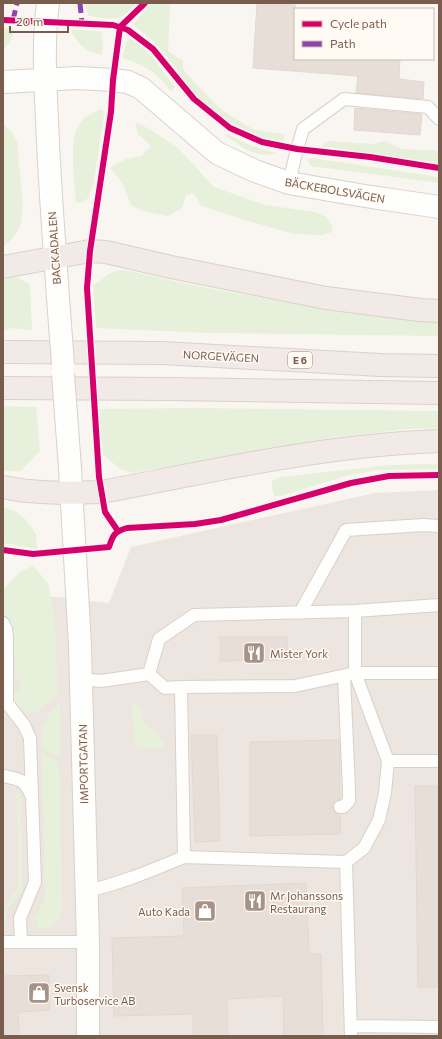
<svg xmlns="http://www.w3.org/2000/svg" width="442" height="1039" font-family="Commissioner,sans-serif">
	<rect width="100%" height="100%" fill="#f9f5f0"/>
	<path fill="#ede5e0" d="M439,490V1036H3V591L109,603L131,547L375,493Z"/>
	<path fill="#e7f0db" d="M85,3H137C132,7 128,13 123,16C117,20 94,18 88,15Z
		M150,3H170L168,51L183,61V69L187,74L217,106L228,114L253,129L266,132L283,134L284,135V140C254,141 208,111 190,89C183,81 178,71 172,63C161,48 148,36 133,25Z
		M3,28H11L14,30L11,41L3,50Z
		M71,30H84L101,32L103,44L102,54C89,55 75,42 71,30Z
		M128,38C149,48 161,69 175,87L171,91C166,86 163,81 158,77C149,67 135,62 122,58Z
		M102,109L104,112L103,123L93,186L88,198L83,202L76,203C75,185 68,139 79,125C85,116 92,113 102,109Z
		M135,122L151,130L177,147L214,187L265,205L315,212L326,217L332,226V232L322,235L294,234L242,219L202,206L193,193L186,195L182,208L168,216L143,211L131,205L123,184L110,168L126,159L141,156L151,146L138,134Z
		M3,124L11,131L17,142L23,208L20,227L12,239L3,247Z
		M227,134L252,146L277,153C273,153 269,155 265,155C250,154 237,144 225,135Z
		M329,141L373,144L385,141L402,149L439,151V163L321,146L323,144Z
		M312,158L439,177V183L311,166L307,160Z
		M120,270H125C191,286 257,298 324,307C362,312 401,315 439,318V336L210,333L96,328L93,286L109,274Z
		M16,277L30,284L32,330L8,328L9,330H3V279Z
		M3,406L36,407L40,451L21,471H3Z
		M196,408L439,411V428L409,429L337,437L132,473L120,469L103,454L99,409Z
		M439,464V469L378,470L349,475L281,496H275L272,489V481L280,477L391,465Z
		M3,507L17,512L25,519L36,534L37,549L3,543Z
		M33,566L48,583L55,622L58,694L40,710L28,714L14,702L12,693L20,691L19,678H12V674L15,672V654L12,652L11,624L3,613V590L21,571Z
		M60,702V758L42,748L41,727L49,714Z
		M135,704H138L143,712L140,714L150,730L153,727L165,744L162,747C152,748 139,752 134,741L132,709L133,705Z
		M42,754L59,762L62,907C60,924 54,929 38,928L37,922L33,920L45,899Z
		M17,790C23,796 22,817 19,824L22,827L23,887L21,892L9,906L6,905L5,908L7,910L4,926L3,925V910L6,904L18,887L17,799L15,798Z"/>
	<path fill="#e6ded7" stroke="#e2d8d2" d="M257,3H295V59H400L399,79L424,82L423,99L356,93L358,76L253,68Z
		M355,108L422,114L420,135L354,130Z
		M220,637H287V660L220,661Z
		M191,735H217L220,841L195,842Z
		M339,740L340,800L334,803L333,807L336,813L340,814V834L250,836V742Z
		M415,786H439V987H418Z
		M306,883L309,954H321L323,1036H284L283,996L227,999L228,1036H193V1014L114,1016L112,938L184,936L182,888Z
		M49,975L50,1010L18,1012L19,1036H3V976Z"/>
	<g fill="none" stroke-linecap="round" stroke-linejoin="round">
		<g stroke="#d7d1cb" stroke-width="14">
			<path id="lane" d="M289,183L297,149L303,129L344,99L428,107L439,119
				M355,611L439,605
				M300,613L346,530L423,525L439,526
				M3,623L6,629L7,638V703L24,725L30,738L35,882L20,918L21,942
				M81,679L101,681L149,674L165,688L181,687L295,686L355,673V611L194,615L159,639L149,674
				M388,761L355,673H439
				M3,776C19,779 24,779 31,795
				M340,807H343L349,801V789L344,676
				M184,857L346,862L351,1036
				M346,862L364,848L379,820L385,793L388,761H439
				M86,891C120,884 152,870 184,857L181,687
				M3,942H88
				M351,1026L439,1027"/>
		</g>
		<g stroke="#d9d2cb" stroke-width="24">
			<path id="secondary" d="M48,3C43,41 45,80 47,119C49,178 54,238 58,298
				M3,82L78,78L113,80L128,82L141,88L217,153L255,171L289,183L365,196L439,207
				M70,468L80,646L88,942V1036"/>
		</g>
		<g stroke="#dad1cc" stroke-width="24">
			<path id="highway" d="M3,267L90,251L106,252L171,267L326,298L420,310L439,311
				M3,352L162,353L380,365L439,366
				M3,388L170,389L439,393
				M3,487C34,494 69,493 101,492C213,471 325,445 439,441"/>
		</g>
		<use href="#lane" stroke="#fefefd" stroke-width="12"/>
		<use href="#secondary" stroke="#fefefd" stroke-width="22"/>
		<use href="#highway" stroke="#f2eae7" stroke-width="22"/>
		<g stroke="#d9d2cb" stroke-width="24" stroke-linecap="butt">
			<path id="secondary-bridge" d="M58,298L63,364
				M63,374L70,468"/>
		</g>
		<use href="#secondary-bridge" stroke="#fefefd" stroke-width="22"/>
		<path stroke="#8e44ad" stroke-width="5" stroke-dasharray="10 5" stroke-linecap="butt" d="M80,3L82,24
			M13,20L17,3"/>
		<g stroke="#fffaf3" stroke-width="8">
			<path id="cycleway" d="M3,20L113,25L128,30L153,49L194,99L230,128L262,142L297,149L370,157L439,168
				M118,531L105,512L99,477L87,288L90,251L111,112L113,80L120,27L145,3
				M3,550L33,554L109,547C113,535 114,532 127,528L195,524L221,520L351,483L389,476L439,475"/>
		</g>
		<use href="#cycleway" stroke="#d6006c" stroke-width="6"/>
	</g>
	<defs>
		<g id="restaurant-square" transform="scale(1.15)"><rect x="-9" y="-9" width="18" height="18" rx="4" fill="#a69286" stroke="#fffaf3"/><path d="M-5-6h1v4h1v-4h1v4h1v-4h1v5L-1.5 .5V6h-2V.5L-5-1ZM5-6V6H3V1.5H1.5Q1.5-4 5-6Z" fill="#fff"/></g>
		<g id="shop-square" transform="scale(1.15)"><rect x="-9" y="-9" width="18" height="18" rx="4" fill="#a69286" stroke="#fffaf3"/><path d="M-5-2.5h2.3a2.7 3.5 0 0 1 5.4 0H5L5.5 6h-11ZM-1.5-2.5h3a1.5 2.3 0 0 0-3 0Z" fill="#fff"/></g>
	</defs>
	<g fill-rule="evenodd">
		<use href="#restaurant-square" x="254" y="653"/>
		<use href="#restaurant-square" x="255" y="901"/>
		<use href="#shop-square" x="205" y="911"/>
		<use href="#shop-square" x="39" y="993"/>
	</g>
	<g text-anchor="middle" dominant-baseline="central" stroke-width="3" stroke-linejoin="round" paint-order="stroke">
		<rect fill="#fffaf3" stroke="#a28b7f" stroke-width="1" x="288" y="352" width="24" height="16" rx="3"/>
		<g font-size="10" font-weight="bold" fill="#7a5c4d">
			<text x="300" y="360">E 6</text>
		</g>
		<g font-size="11" fill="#7a5c4d" stroke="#fffaf3">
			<text transform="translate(335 190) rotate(10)">BÄCKEBOLSVÄGEN</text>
			<text transform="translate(54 248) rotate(-94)">BACKADALEN</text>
			<text transform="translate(221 356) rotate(3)">NORGEVÄGEN</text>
			<text transform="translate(83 764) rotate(-91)">IMPORTGATAN</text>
		</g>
		<g font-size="11" fill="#7a5c4d" stroke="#fffaf3" text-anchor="start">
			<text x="270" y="653">Mister York</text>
			<text x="270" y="895">Mr Johanssons<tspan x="270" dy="13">Restaurang</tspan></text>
			<text x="190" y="911" text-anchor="end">Auto Kada</text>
			<text x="54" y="987">Svensk<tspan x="54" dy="13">Turboservice AB</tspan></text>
		</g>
	</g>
	<rect width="442" height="1039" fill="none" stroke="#7a5c4d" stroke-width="8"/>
	<rect x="294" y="8" width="140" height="52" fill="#fffaf3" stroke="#cabbb1"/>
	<rect x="302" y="21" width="20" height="6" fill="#d6006c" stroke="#cabbb1"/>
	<text x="330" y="28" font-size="12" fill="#7a5c4d">Cycle path</text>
	<rect x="302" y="41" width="20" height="6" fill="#8e44ad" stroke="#cabbb1"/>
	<text x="330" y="48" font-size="12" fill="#7a5c4d">Path</text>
	<path d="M10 26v6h58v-6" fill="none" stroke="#7a5c4d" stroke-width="2"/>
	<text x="16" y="26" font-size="12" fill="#7a5c4d" stroke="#fffaf3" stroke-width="3" paint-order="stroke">20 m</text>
</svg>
